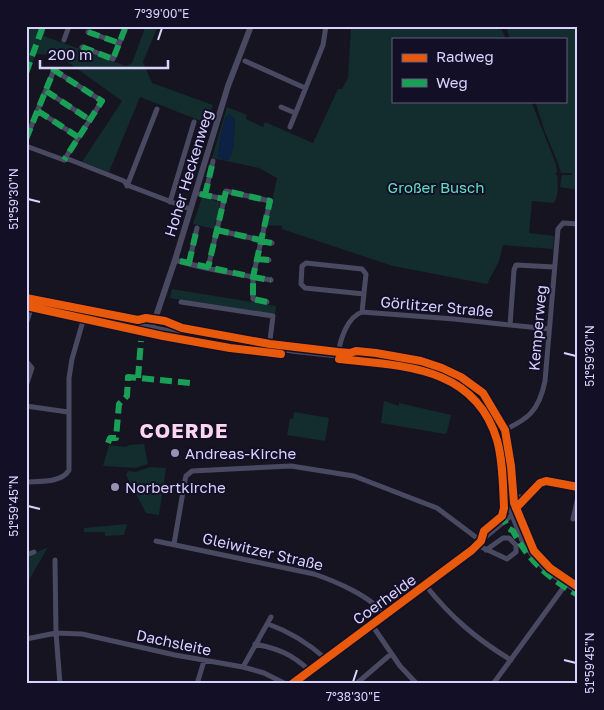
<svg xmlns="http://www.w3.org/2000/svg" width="604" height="710" font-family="'Golos Text',sans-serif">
	<rect width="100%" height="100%" fill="#161421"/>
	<path fill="#132c2d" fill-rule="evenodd" d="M26,26H46L44,36L126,66L132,63L145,28L144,26H158L143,62L152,83L213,105L206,123L140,97L109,172L82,162L122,101L58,55L36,54L26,78Z
		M351,26H500L498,29L502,30L506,39H393V101H531L556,164L557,172L555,175H557C558,183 559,195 554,203L532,201L529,233L554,236L553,249L503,245L499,261L487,284L393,266L282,229V226L267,225L277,178L259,168L212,158L227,107L247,115L246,119L263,127L265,122L313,143L338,89H342L348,78ZM226,117L235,119L233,147L228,160L222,159L218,151L219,150L221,134Z
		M506,26H578V190L560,187L562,175H572L571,173H561L558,163L545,132L535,101H565V39H510Z
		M202,197L220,202L214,229L193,224Z
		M172,289L276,306L275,316L170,298Z
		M384,401L399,406V403L451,415L447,432L445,434L381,423Z
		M294,412L329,418L325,441L287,435L290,419H293Z
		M144,444L148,464L135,468L103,466L109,445L126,447L129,445Z
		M150,467L166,468L159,515L146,513L126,475L128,471L136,472Z
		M127,524L124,535L105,536V532H84V528Z
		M48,547L26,585V557Z"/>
	<path fill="#0d2144" d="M229,114L235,119C234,130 236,151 228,160L218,158L217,156L220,147L219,145C220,136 224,120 229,114Z"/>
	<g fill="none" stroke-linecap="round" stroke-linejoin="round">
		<path stroke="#4a4962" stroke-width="5" d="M88,32L119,43
			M64,40L69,26
			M82,47L113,59L126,26
			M245,61L305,88
			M46,91L90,120
			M281,107L295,113
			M38,111L78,137
			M290,127L323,45L326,26
			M26,139L54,70L102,101L64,160
			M26,146L64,160L68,159L124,181L127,185L190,209
			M127,186L157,109
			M200,194L224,199
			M205,195L213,161
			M170,202L194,122
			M217,230L260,240
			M260,241L272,243
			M257,259L269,260
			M175,260C200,268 227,272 253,277L270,201L226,191L208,268
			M189,263L197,228
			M181,302L273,316L269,348
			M267,302L253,299V277L271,280
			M362,312L366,274L362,269L306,263L302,266L301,284L305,288L364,294
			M26,324L33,303
			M510,325L514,270L516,265L554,267
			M338,355C340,340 347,317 362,312L454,319L549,329
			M26,361L32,368L26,386
			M26,406L68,412
			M500,432C527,420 539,412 545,381L558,229L563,223L578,224
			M26,482C40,481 62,483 69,470V378L72,359L85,314
			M508,493L517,497H525
			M573,519L578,497
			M156,541L314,574C335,581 373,597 385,616
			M174,544L185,480L186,476L192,471L291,466L354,476L437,508L481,541
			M477,545L507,559L516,552V545L509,538H503L486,550
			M26,555L34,552
			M55,560L56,633L60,684
			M426,586C452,618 475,638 511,660
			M268,624C291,632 308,643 326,659
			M372,625L400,666L417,684
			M26,639L56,633L82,634L175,655L243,667L264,673L286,684
			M255,644C279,649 292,654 310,671
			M243,667L271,617
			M197,684L204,661
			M292,684L472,550L489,534L512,515L516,508L540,483L546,481L578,487
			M356,684L391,654
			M493,684L566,584"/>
		<path stroke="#4a4962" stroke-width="6" d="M26,302L201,338L296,351L406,363L434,370L455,379L468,387L479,398L491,413L498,428L504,447L511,511L523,542L532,554L547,571L578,591
			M152,328L175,260L228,86L251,26"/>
		<path stroke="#1a9f57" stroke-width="6" stroke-dasharray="12 6" stroke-linecap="butt" d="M88,32L119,43
			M82,47L113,59L126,26
			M26,73L43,26
			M46,91L90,120
			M38,111L78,137
			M26,139L54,70L102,101L64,160
			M200,194L224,199
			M205,195L213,161
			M217,230L260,240
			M260,241L272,243
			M257,259L269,260
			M180,261L253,277L270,201L226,191L208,268
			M189,263L197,228
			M267,302L253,299V277L271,280
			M138,378L141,341
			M108,443L110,438H116L119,404L127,396L128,377L191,383
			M503,513L502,516L508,528L513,531C529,561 548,578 578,595"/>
		<g stroke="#130f26" stroke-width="11">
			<path id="cycleway" d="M26,298L138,320L146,318L165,321L182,328L270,344L338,352L350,353L356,351L376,353L421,361L442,368L461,377L483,393L505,430L511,466L514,503L534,551L550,568L578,587
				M26,306L163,336L230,348L281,354
				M516,508L540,483L546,481L578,487
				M292,684L472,550L481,541L484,531L502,516L504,508C503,486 503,461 497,440C475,366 403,366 339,359"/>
		</g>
		<use href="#cycleway" stroke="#e8590c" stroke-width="8"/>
	</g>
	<path fill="none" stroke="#d9d4ff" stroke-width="2" d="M158,40L162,28M28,199L40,202M564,353L576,356M28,506L40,509M564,660L576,663M353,682L357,670"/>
	<g fill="#9591b1" stroke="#130f26" stroke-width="2">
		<circle cx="175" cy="453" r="5"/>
		<circle cx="115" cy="487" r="5"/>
	</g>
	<g text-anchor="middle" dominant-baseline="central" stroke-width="4" stroke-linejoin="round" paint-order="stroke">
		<g font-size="15" fill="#d9d4ff" stroke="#130f26">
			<text transform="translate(188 173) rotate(-73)">Hoher Heckenweg</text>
			<text transform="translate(437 306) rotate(5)">Görlitzer Straße</text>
			<text transform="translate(537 328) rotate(-85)">Kemperweg</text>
			<text transform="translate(263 551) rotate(13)">Gleiwitzer Straße</text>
			<text transform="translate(384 599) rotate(-36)">Coerheide</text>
			<text transform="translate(174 642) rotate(12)">Dachsleite</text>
		</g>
		<g font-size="15" fill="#5fe0c0" stroke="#130f26">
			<text x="436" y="187">Großer Busch</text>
		</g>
		<g font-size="15" fill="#d9d4ff" stroke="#130f26" text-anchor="start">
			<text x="185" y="453">Andreas-Kirche</text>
			<text x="125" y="487">Norbertkirche</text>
		</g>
		<g font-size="20" font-weight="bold" letter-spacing="1" fill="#ffd6f0" stroke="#130f26">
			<text x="184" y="430">COERDE</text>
		</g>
	</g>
	<rect width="604" height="710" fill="none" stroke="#130f26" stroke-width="55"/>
	<rect x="392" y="38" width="175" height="65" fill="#130f26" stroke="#625e7d"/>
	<rect x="402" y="54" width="25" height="8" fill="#e8590c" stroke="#625e7d"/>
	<text x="436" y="62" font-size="15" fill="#d9d4ff">Radweg</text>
	<rect x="402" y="79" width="25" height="8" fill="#1a9f57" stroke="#625e7d"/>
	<text x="436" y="88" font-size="15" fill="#d9d4ff">Weg</text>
	<path d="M40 60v8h128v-8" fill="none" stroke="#d9d4ff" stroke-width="2.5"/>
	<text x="48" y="60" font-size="15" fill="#d9d4ff" stroke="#130f26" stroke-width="4" paint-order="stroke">200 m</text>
	<rect x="28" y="28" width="548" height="654" fill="none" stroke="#d9d4ff" stroke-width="2"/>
	<g font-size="12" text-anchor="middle" fill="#d9d4ff">
		<text x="162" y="18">7°39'00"E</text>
		<text transform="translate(14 199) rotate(-90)" y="4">51°59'30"N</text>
		<text transform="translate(590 356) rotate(-90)" y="4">51°59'30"N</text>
		<text transform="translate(14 506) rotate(-90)" y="4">51°59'45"N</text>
		<text transform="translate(590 663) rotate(-90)" y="4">51°59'45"N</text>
		<text x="353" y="701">7°38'30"E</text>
	</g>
</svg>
